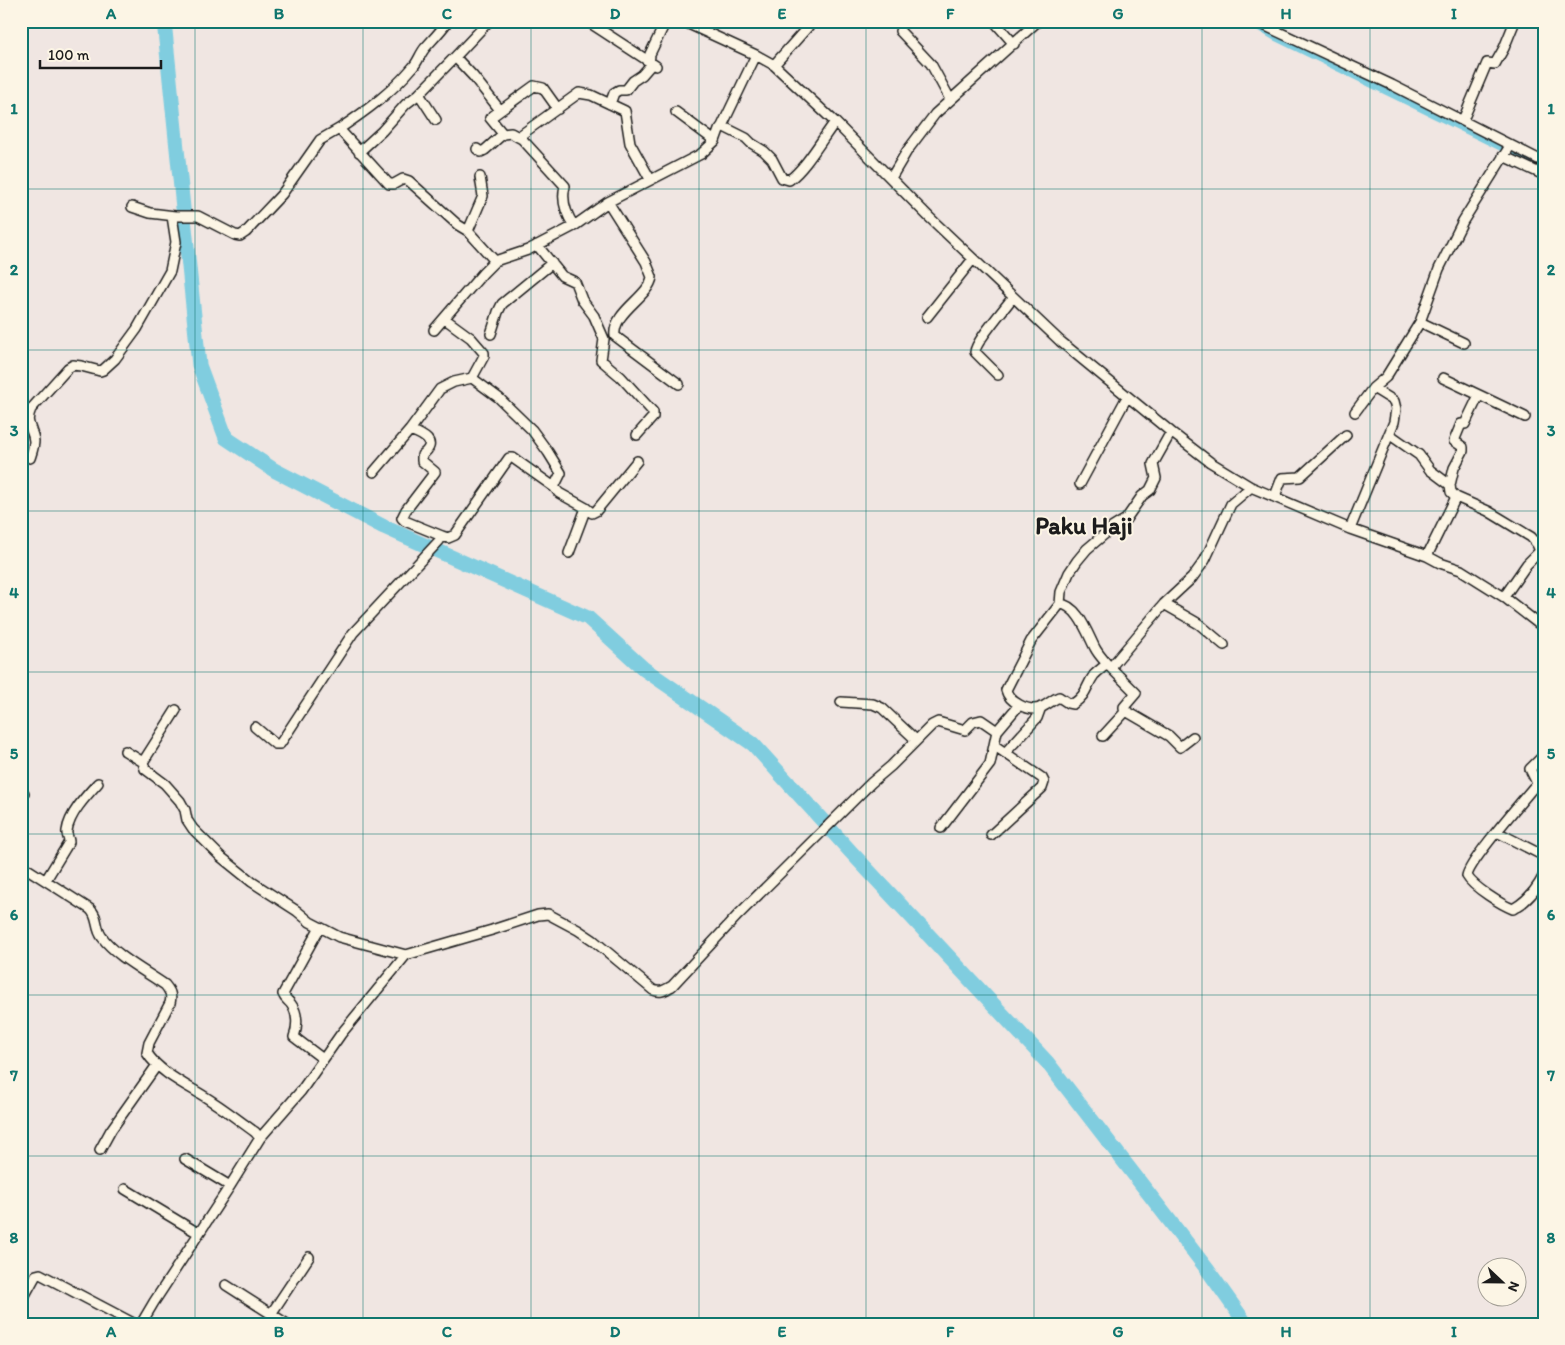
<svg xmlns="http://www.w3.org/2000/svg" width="1565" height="1345" font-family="Itim,sans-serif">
	<rect width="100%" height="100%" fill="#f0e6e2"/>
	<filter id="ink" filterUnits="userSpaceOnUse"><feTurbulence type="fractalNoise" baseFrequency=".02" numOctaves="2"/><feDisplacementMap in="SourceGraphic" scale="10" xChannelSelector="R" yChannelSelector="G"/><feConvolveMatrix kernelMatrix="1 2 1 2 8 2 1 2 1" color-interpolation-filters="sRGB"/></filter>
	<g filter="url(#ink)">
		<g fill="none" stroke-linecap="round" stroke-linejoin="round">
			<path stroke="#80cddf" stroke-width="9" d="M1250,21L1275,36L1544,167"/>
			<path stroke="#80cddf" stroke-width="15" d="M164,21L199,365L226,438L274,470L384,527L588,618L644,669L753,744L851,852L1047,1062L1207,1269L1246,1324"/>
			<g stroke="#1c1c1c" stroke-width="12">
				<path id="minor" d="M587,21L656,66
					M682,21L756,55L774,65L835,122L929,217L1060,341L1171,432L1210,462L1251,487L1350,529L1427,556L1440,563L1461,570L1504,597L1544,628
					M994,21L1014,44
					M1255,21L1392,85L1544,162
					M900,31L931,64L950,99
					M455,57L473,76L500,110
					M774,65L813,21
					M419,94L436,120
					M610,104L614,93L619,90H626L633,81L642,75L649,67L650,54L666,21
					M558,109L543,88L534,86L490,118L503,134L511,133L522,139L565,186C561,201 566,214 574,226
					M676,112L715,141
					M1463,120L1487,63L1495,64L1504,48L1515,21
					M722,126L746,138L751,143L764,151L772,159L782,178L789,180C805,169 822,139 835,122
					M339,129C366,111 392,92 413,67C418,62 420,54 425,48C433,39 441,31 448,21
					M518,137L579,93L591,95L625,111L630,143L650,179
					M477,149L481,152L485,150L503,134
					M359,152L382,131L406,104L419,94L455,57L489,21
					M1503,156L1544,175
					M891,178L907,151L935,114L1038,21
					M608,202L646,262L652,277C649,297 612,312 615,336L679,384
					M132,207L150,213L175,216H198L235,235L240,236L246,232L282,194L320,140L339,129L389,184H394L403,179L409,181L458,225L468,231L495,261
					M468,231L483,196L480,177
					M537,245L562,276L575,282L582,300L594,316L604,339L601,360L621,377L653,412V417L637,435
					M927,317L973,259
					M445,319L471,338L484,353V356L472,378L499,398L532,430L548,452L561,473L554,487L559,493L586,508L569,553
					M1420,322L1464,343
					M434,330L483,273L495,261L528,250L574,226L608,202L701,154L715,141L719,130L722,126L756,55
					M491,334L498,312L502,304L552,263
					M998,375L975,352C975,342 1006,307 1013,297
					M1443,378L1479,395L1465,424H1461L1454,441L1463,447V451L1454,468L1450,485
					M1479,395L1525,417
					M1355,412L1373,388L1386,377L1420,322L1439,269L1463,221L1510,146
					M1389,434L1419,455L1430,470L1450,485L1451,492L1456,497L1488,511L1531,537L1537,544L1540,551
					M30,458C32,452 34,447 34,441C33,428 24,424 31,409L68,368L73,365L81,366L100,371L103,370L115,359L137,329L170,271L176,242L172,216
					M374,472L410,430
					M1080,484L1127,397
					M1275,496L1282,478L1300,477L1346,435
					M586,508L592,513L596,511L637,461
					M1350,529L1394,422L1396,409L1394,401L1373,388
					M442,536L448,538L455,535L509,458H513L554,487
					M1427,556L1456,497
					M1504,597L1527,564L1540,551L1543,554
					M1060,604C1078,605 1088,635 1095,648C1098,654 1103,659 1107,664
					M1164,604L1199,624L1224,645
					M1111,667L1164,604L1192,578L1205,560L1231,504L1251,487
					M841,702L873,704L882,708L916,740
					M1126,711L1169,736L1180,747L1193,737
					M255,727L275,744H280L353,633L439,541L442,536L405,521L402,518L406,510L435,472L422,461V455C439,442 423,435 410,430L440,389L454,382L472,378
					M1103,736L1126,711L1124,709V707L1136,693L1107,664C1102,668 1098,671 1094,675C1086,686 1087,695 1073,704L1068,703L1059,697C1052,700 1047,705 1040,708C1028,712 1009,702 1006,690L1031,641L1060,604L1061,592L1069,573L1077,561L1087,549L1113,527L1126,519L1142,496L1150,490L1156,478L1153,464L1171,432
					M125,751L143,762L145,769L165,784L180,801L185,810L187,820L193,829L221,857L252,882L297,911L310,922L339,937L406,955
					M1005,753L1037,718L1041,707
					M1544,755L1530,769L1537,783C1524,799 1469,861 1467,876C1473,887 1502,905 1513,909C1526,902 1537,889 1544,875
					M143,762L176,710
					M21,797L24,793
					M941,828L990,764L997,731L1019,705
					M1497,832L1544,856
					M991,835L1042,788L1044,782L1042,778L995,746
					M21,865L90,909C99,917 95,928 102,937C116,956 145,971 165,985C170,991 172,995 170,1003L149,1043L147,1053C160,1074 193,1088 213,1102C227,1111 241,1122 255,1132L260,1138
					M46,880L69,842C69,838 66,834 67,831C69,814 87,795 98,783
					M320,927L283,994C285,999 288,1000 291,1004C298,1013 298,1026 294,1037L323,1059
					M100,1150L111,1130L157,1065
					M185,1159L230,1186
					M125,1189L198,1233
					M226,1285L287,1324
					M21,1302L36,1275L40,1274L135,1324
					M271,1314L309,1257
					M141,1324L154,1302L230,1186L260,1138L301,1091L341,1034L406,955L492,930L538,915L548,914L578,930L593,940L653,990C661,993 665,990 672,986L738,915L871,783L891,766L932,725L938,722L965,730L973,722L981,720L997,731"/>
			</g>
			<use href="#minor" stroke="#fcf5e5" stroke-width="9"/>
		</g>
	</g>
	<path fill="none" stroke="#0f766e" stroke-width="1" stroke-opacity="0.55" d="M195,21V1324M363,21V1324M531,21V1324M699,21V1324M866,21V1324M1034,21V1324M1202,21V1324M1370,21V1324M21,189H1544M21,350H1544M21,511H1544M21,672H1544M21,834H1544M21,995H1544M21,1156H1544"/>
	<g text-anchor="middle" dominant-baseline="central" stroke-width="4" stroke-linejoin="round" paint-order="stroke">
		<g font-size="24" font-weight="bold" fill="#1c1c1c" stroke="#fcf5e5">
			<text x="1084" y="525">Paku Haji</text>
		</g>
	</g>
	<rect width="1565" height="1345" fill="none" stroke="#fcf5e5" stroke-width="55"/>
	<g transform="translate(1502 1282) rotate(112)"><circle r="24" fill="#fcf5e5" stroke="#a29e95"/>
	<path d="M0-4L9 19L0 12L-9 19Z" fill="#1c1c1c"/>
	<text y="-8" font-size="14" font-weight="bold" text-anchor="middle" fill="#1c1c1c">N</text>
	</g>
	<path d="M40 60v8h121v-8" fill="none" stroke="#1c1c1c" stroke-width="2.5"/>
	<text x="48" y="60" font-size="15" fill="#1c1c1c" stroke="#fcf5e5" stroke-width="4" paint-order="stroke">100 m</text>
	<rect x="28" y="28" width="1510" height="1290" fill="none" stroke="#0f766e" stroke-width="2"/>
	<g font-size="16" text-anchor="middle" font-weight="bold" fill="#0f766e">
		<text x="111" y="19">A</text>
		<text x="279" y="19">B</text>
		<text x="447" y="19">C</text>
		<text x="615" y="19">D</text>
		<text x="782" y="19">E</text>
		<text x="950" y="19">F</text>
		<text x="1118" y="19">G</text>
		<text x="1286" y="19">H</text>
		<text x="1454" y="19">I</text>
		<text x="14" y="114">1</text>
		<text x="1551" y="114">1</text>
		<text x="14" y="275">2</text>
		<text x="1551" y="275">2</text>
		<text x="14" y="436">3</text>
		<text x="1551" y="436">3</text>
		<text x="14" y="598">4</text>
		<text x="1551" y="598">4</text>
		<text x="14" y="759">5</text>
		<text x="1551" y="759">5</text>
		<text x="14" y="920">6</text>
		<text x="1551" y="920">6</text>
		<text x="14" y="1081">7</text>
		<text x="1551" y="1081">7</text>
		<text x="14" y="1243">8</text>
		<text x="1551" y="1243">8</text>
		<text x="111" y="1337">A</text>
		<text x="279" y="1337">B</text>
		<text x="447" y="1337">C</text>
		<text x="615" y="1337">D</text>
		<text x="782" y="1337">E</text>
		<text x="950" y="1337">F</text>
		<text x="1118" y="1337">G</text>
		<text x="1286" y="1337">H</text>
		<text x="1454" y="1337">I</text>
	</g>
</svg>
